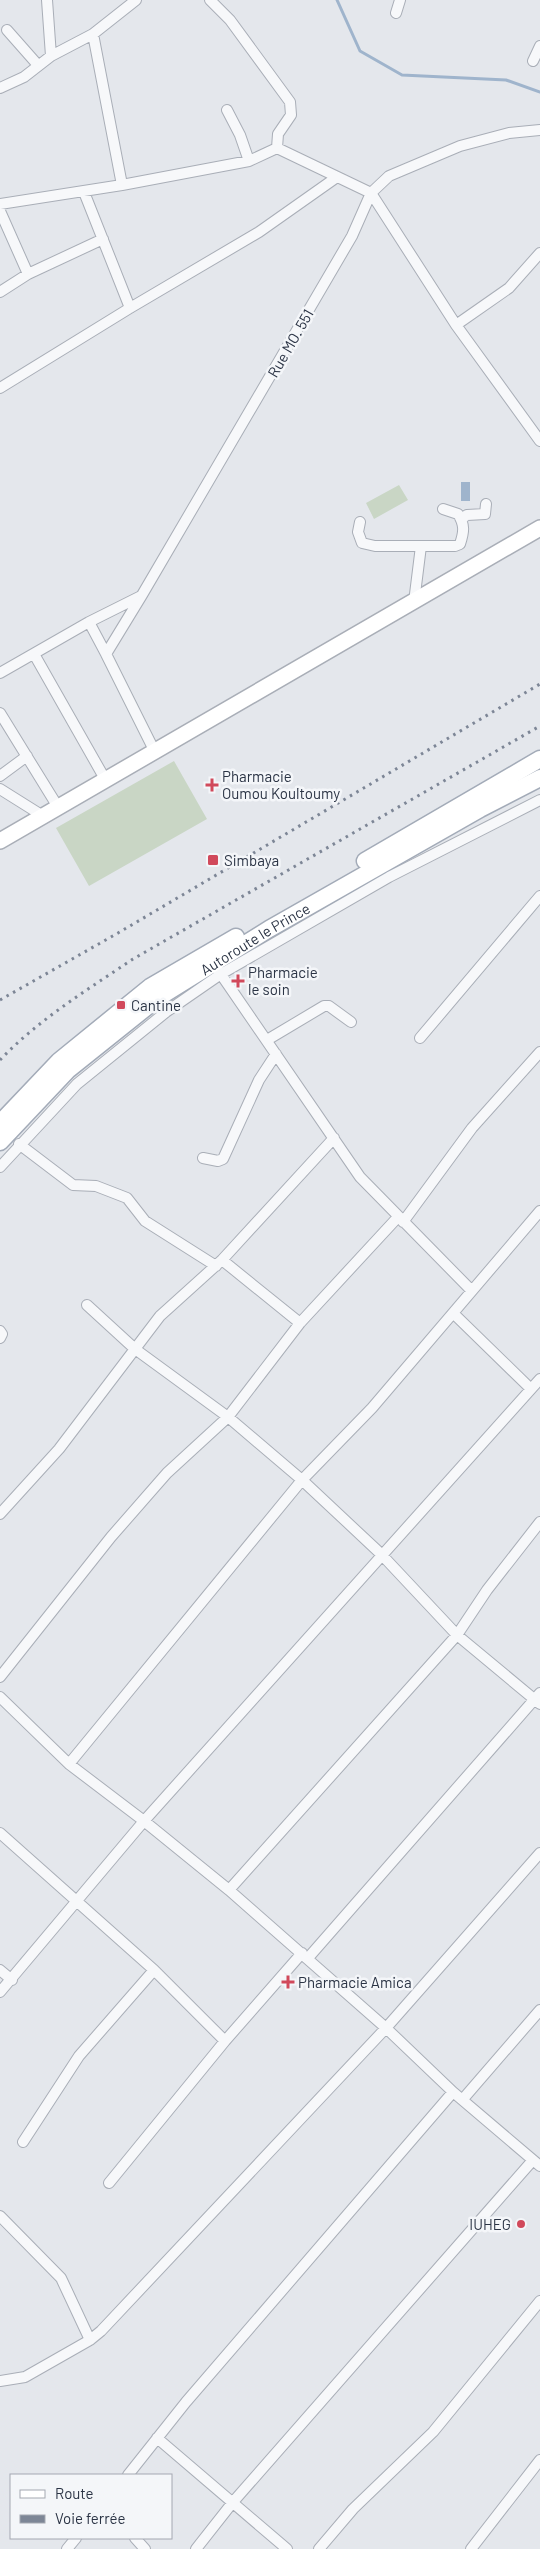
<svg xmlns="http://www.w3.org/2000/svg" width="540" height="2549" font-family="Barlow,sans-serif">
	<rect width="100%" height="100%" fill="#e4e7ec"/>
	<path fill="#c9d6c5" d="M399,485L408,500L374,519L366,503Z
		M174,761L207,819L89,886L56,828Z"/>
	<path fill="#9fb4cc" d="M461,482H470V501H461Z"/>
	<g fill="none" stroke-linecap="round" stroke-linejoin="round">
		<path stroke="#9fb4cc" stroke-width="3" d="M337,0L360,51L402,75L506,80L540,92"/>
		<g stroke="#a9aeb7" stroke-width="12">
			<path id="street" d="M47,0L51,56
				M210,0L230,20L290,102L291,115L278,134L277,148
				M396,13L400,0
				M7,30L37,64
				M533,61L540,46
				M0,88L24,77L51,56L93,34
				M227,110L240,135L249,161
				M122,185L93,34L136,0
				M84,192L130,308
				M0,204L122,185L249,161L277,148L371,193L389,176L460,146L509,133L540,130
				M0,211L28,274
				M0,292L28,274L103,239
				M456,325L509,288L540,253
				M0,388L130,308L259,232L337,177
				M461,519L467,515L485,514L486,504
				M360,522L358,532L362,543L375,546H421
				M414,602L421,546H455L460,544C464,532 465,525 458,514L443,509
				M89,622L106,654
				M34,654L105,779
				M0,673L89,622L141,596
				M0,713L58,807
				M155,752L106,654L142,595L352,236L371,193L456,325L540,441
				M0,776L27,756
				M0,789L43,816
				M218,970L360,1177L471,1290
				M420,1038L540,896
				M267,1040L324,1006H329L351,1022
				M19,1144L73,1185L96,1186L127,1198L145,1221L216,1266
				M203,1158L218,1161L223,1159L259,1080L276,1054
				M0,1167L77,1084L166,1012L221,974L389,877L540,800
				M403,1222L472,1128L540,1052
				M222,1260L300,1323
				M87,1305L135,1349L228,1417L302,1480L381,1554L457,1635L540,1704
				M453,1313L531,1389
				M0,1331L2,1334L0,1338
				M0,1514L59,1449L160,1316L222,1260L334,1138
				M0,1677L111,1537L167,1473L228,1417L300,1323L398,1217
				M0,1697L69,1764L144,1821L229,1890L386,2028L453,2092L540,2166
				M69,1764L302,1480L372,1408L540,1211
				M0,1833L154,1970L225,2041
				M229,1890L457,1635L487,1590L540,1522
				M308,1958L540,1693
				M0,1970L12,1980
				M0,1992L144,1821L540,1379
				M463,2099L540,2010
				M23,2142L79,2056L154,1970
				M109,2183L225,2041L302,1953
				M0,2216L61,2278L90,2340
				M0,2381L25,2377L90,2340L101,2331L386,2028L540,1853
				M157,2438L287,2549
				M128,2475L186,2402L453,2092
				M135,2538L145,2549
				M67,2549L76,2538
				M196,2549L233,2502L533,2160
				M319,2549L353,2509L433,2432L540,2301
				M471,2549L540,2460"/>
		</g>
		<g stroke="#a9aeb7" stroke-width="18">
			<path id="secondary" d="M0,841L540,528"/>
		</g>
		<g stroke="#a3abb8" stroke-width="19">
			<g id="primary">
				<path d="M365,861L540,759"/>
				<path d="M0,1123L59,1061L150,987L236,937"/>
				<path id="s1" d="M0,1142L68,1070L158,998L269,929L480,809L540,778"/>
			</g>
		</g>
		<use href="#street" stroke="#f7f8fa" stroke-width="10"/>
		<use href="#secondary" stroke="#fff" stroke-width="15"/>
		<use href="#primary" stroke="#fff" stroke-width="16"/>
		<path stroke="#7d8696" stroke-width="3" stroke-dasharray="2.5 5" stroke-linecap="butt" d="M0,1000L118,933L540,684
			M0,1060C38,1020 87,990 133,959L540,726"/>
	</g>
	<g fill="#d1495b" stroke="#f4f6f9" stroke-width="2">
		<path d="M209.5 777.5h5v5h5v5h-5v5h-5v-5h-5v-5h5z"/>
		<rect x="207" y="854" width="12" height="12" rx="2.5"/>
		<path d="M235.5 973.5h5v5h5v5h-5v5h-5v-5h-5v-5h5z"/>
		<rect x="116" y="1000" width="10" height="10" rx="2.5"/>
		<path d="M285.5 1974.5h5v5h5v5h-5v5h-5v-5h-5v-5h5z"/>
		<circle cx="521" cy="2224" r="5"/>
	</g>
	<g text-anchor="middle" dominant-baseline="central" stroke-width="5" stroke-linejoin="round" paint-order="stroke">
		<g font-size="15" fill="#2b3445" stroke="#f4f6f9">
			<text transform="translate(290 343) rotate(-60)">Rue MO. 551</text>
			<text stroke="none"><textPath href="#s1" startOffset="328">Autoroute le Prince</textPath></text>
		</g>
		<g font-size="15" fill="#2b3445" stroke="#f4f6f9" text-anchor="start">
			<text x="222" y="776">Pharmacie<tspan x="222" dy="17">Oumou Koultoumy</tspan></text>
			<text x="224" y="860">Simbaya</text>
			<text x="248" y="972">Pharmacie<tspan x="248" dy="17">le soin</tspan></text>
			<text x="131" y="1005">Cantine</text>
			<text x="298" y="1982">Pharmacie Amica</text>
			<text x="511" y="2224" text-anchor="end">IUHEG</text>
		</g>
	</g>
	<rect x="10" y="2474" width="162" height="65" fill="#f4f6f9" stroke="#a4a8b1"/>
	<rect x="20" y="2490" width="25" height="8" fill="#ffffff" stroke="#a4a8b1"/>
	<text x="55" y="2499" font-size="15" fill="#2b3445">Route</text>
	<rect x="20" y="2515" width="25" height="8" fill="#7d8696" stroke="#a4a8b1"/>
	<text x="55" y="2524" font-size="15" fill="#2b3445">Voie ferrée</text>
</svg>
